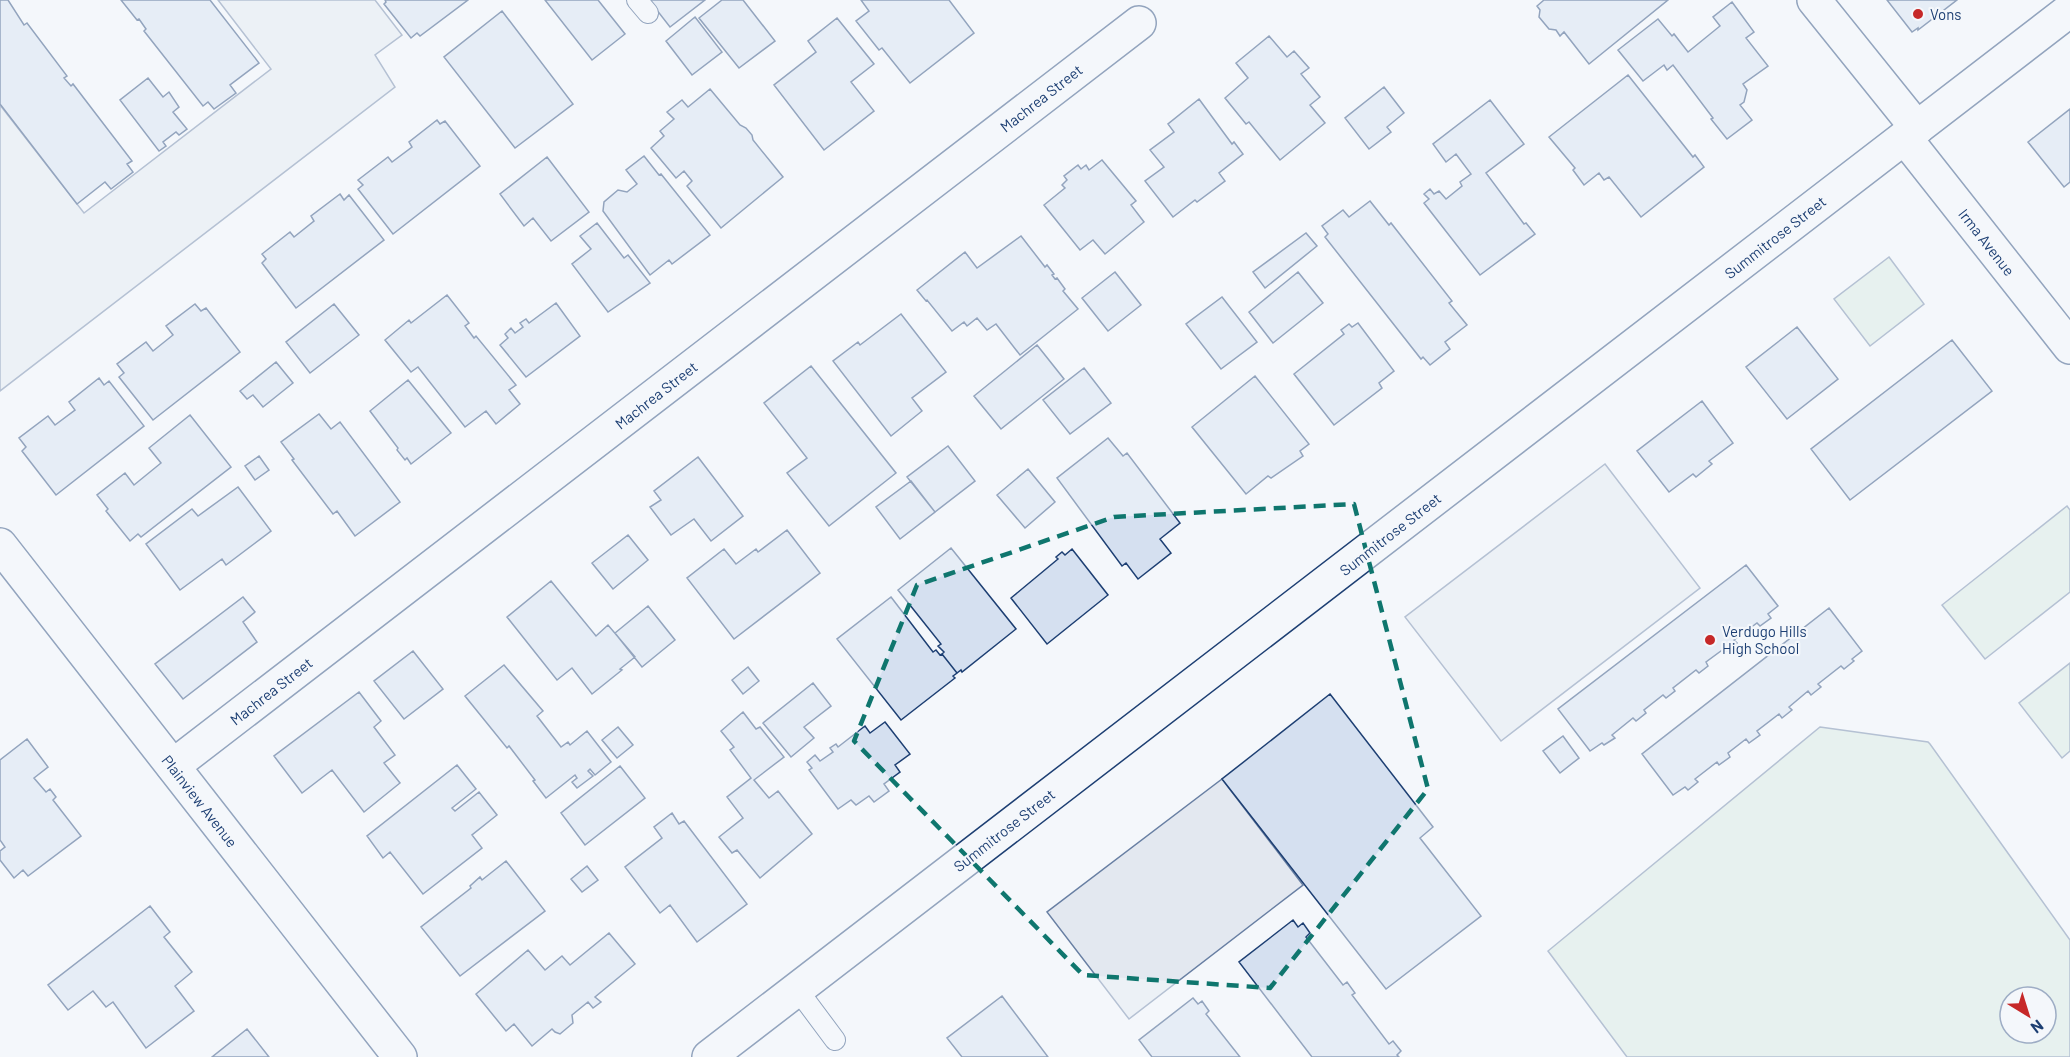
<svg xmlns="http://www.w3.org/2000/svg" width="2070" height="1057" font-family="Barlow,sans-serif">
	<rect width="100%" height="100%" fill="#f4f7fb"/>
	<path fill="#d7e8df" stroke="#687fa3" stroke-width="1.5" fill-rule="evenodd" d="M1889,257L1924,304L1870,346L1834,299Z
		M2067,506L2070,510V592L1985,659L1942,605Z
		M2070,663V751L2062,758L2019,703Z
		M1820,727L1928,742L1930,744L2070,940V1057H1627L1548,951ZM2010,997H2046V1033H2010Z"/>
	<path fill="#e3e8f0" stroke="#687fa3" stroke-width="1.5" d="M218,0H375L402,35L375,55L395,87L0,391V105L84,213L271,69Z
		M1605,464L1700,588L1501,741L1405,617Z
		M1222,779L1303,885L1129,1019L1047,912Z"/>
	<path fill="#d5e0f0" stroke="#1d3f73" stroke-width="1.5" d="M0,0H8L24,25L27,23L67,76L64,78L71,86L73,84L132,161L127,164L133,172L111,189L105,182L77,204L0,104Z
		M121,0H210L259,63L230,85L236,93L214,109L208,102L203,106L144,31L146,29L139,19L137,20Z
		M385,0H468L420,36L417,33L411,38L384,4L386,2Z
		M545,0H598L625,34L592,60Z
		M649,0H705L670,27Z
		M722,0H743L775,41L739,68L699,18Z
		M861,0H949L974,33L910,83L882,48L879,50L856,21L869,11Z
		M1544,0H1668L1589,64L1564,32L1560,36L1556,30L1549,29L1539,17L1540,10L1537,6Z
		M1887,0H1957L1918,30V28L1912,32Z
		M1732,2L1754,32L1746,38L1768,66L1743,84L1747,90L1744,102L1740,105L1752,120L1727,139L1711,119L1713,118L1673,65L1667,70L1664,65L1643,81L1618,50L1658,19L1672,36L1674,34L1688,52L1720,26L1713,17Z
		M502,11L573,104L515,148L444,57Z
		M695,17L722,52L692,75L666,41Z
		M837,18L874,64L851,82L874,111L824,150L774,85L816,52L808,41Z
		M1269,36L1287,57L1294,51L1309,68L1301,74L1320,97L1310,105L1325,123L1280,160L1249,122L1246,124L1225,98L1248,78L1236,63Z
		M1628,75L1693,157L1695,155L1704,167L1641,217L1609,177L1604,180L1599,173L1584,185L1573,170L1575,168L1549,137Z
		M148,78L163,97L169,92L179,107L173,112L187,129L179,135L176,132L163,142L166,146L159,151L120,100Z
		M1384,87L1404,113L1387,127L1391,132L1369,149L1345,118Z
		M710,89L740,125L746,128L752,135L753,140L783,177L721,228L687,186L692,181L684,171L676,178L651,148L664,136L660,131L674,119L667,112L682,100L688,107Z
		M1199,99L1232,144L1234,142L1243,154L1219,173L1225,181L1197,202L1195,200L1173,217L1145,181L1164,167L1150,150L1174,132L1168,124Z
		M1490,100L1524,144L1486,173L1524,224L1526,223L1535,234L1480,275L1424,203L1429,199L1424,194L1430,189L1434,194L1439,191L1446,199L1462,186L1460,182L1471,174L1456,154L1446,162L1433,144Z
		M2070,109V182L2064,187L2028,142Z
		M437,120L440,124L445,121L480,166L393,234L358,189L363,185L358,180L388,157L392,162L412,147L409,142Z
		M644,156L659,175L661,174L710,235L672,264L669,260L650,275L603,211L604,202L618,190L627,192L637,184L626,170Z
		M547,157L589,212L551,241L533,218L524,226L500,194Z
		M1102,160L1136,201L1131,205L1144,222L1105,254L1093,240L1080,250L1044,205L1065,188L1062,185L1067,180L1064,176L1078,165L1081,169L1086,165L1089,170Z
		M340,194L344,200L349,195L384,240L296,308L262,263L266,259L262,254L290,232L294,237L314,221L311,216Z
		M1370,201L1389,225L1391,223L1452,301L1449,303L1467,325L1445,342L1450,349L1430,365L1423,357L1421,359L1325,237L1328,234L1322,226L1343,210L1349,217Z
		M597,223L624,258L628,255L650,283L608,312L572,264L591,249L580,236Z
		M1306,233L1317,246L1265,288L1253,272Z
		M1021,236L1045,267L1047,265L1054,274L1052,275L1055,279L1057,278L1065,289L1063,291L1078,309L1020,355L996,324L987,330L977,318L967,326L964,322L952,331L927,300L926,301L917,290L965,252L977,268Z
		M1115,272L1141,305L1108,331L1082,298Z
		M1298,272L1323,303L1273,343L1249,312Z
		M447,295L469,323L465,326L474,338L476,336L516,385L509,390L520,404L496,424L486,411L465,427L418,367L411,372L385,340L409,320L411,323Z
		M1222,297L1257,342L1221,369L1186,324Z
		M556,303L580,336L526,377L500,345L508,338L505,334L511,328L515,333L523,327L520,323L526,319L529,323Z
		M195,304L201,311L206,308L240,352L153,420L119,377L124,373L117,364L146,342L153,351L173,335L166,326Z
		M334,304L359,335L310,373L286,342Z
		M901,314L946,372L912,398L922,411L891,436L833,361L858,342L860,345Z
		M1358,323L1394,371L1379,383L1382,388L1334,425L1294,374L1344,334L1341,330L1349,324L1352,327Z
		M1797,327L1838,379L1787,419L1746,367Z
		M1952,340L1992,391L1850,500L1811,449Z
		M1037,345L1064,379L1001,429L974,396Z
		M276,362L293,383L263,407L253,395L247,399L240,391Z
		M811,366L896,473L829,526L787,473L807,458L764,403Z
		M1084,368L1111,403L1070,434L1043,400Z
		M1255,376L1309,444L1300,451L1303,456L1271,478L1268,476L1246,494L1192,427Z
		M99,378L104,385L109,381L144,426L56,495L22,451L26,447L19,438L48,416L55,425L75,410L69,402Z
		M408,380L451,433L411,464L407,458L405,460L397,450L398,448L370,411Z
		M1702,401L1733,443L1709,461L1712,464L1696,477L1693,474L1669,492L1637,451Z
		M319,414L331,429L340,422L400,502L355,536L337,511L333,514L292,460L294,459L281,442Z
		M190,415L231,467L141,537L138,534L130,541L106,511L108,509L97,495L125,473L134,485L161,463L149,448Z
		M1108,438L1123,456L1127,453L1180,523L1160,539L1171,553L1138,579L1126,563L1122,566L1057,478Z
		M948,446L975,481L935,512L907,477Z
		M259,456L269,470L255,480L245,466Z
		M698,457L743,516L711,541L694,519L671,535L650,507L661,500L654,491Z
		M1028,469L1055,502L1025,528L997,495Z
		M911,481L935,512L900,539L876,507Z
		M238,487L271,531L226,565L222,559L180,590L146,544L192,509L198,516Z
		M787,530L820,573L734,639L687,578L724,549L736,564L756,549L758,552Z
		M628,535L648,560L613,589L592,563Z
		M951,548L1016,629L962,672L961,670L957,673L942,654L944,652L938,646L941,644L898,590Z
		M1072,549L1108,595L1047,644L1011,598L1058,559L1056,557L1062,552L1065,555Z
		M1746,565L1778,606L1768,614L1771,618L1760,626L1757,623L1734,640L1737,643L1727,651L1725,648L1706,662L1708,666L1699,673L1696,670L1673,688L1675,691L1666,698L1663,695L1644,710L1646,713L1636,721L1633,718L1612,735L1615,738L1604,745L1602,743L1590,751L1558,709Z
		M551,581L596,636L608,625L635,657L620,669L622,670L592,694L572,668L557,680L507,617Z
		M243,597L255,612L243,622L257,642L183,699L155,664Z
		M891,597L933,652L936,650L940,655L942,654L957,673L953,676L955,678L901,720L837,639Z
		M648,606L675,640L642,667L615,633Z
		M1829,608L1862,651L1852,659L1854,661L1844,669L1841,666L1818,684L1821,687L1811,695L1808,691L1789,707L1792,710L1782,718L1779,714L1757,731L1760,735L1749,743L1746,739L1728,753L1730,757L1719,765L1717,762L1695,779L1698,782L1688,790L1685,787L1673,795L1642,754Z
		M413,651L443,689L404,719L374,681Z
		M504,665L543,711L537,716L561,747L568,742L570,745L587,731L611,762L595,775L590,769L588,771L593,776L577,788L572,782L577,778L575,775L546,798L533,781L535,780L509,746L507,748L465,696Z
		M748,667L759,681L743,694L732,680Z
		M813,683L831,706L804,727L814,738L791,757L763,723Z
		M359,692L381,721L374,727L395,755L384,763L400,783L364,812L332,770L302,793L274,756Z
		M1330,694L1433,827L1420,838L1481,916L1386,989L1222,779Z
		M743,712L756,729L760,727L784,757L754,780L769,798L778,791L812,834L760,878L737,850L732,853L719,837L743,818L727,797L751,778L730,750L734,747L721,731Z
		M885,722L910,754L895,765L900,772L884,784L889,791L874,802L869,796L856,805L851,800L838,809L809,770L812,768L807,762L815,755L820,761L833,752L830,748L836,744L838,747L865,726L870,733Z
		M618,727L633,745L617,758L602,740Z
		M1563,736L1579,758L1560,773L1543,751Z
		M27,739L48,767L34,778L46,792L50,789L56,797L53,800L81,836L28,876L23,870L14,878L0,860V851L5,847L0,840V760Z
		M457,765L476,789L452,808L455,811L479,792L497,815L472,835L482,848L423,894L390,852L383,858L367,836Z
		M620,766L645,798L585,845L561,813Z
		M672,813L679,824L684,821L747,904L697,942L670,905L660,913L625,867L662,838L654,827Z
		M506,861L545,911L460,976L421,927L471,888L470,886L480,877L482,880Z
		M587,866L598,880L582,892L571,879Z
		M150,906L170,932L164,937L192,972L175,986L194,1011L146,1048L113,1002L106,1007L93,991L68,1010L48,985Z
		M1293,920L1298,927L1303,923L1310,933L1306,937L1343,985L1347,982L1355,993L1352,995L1389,1044L1393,1041L1401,1051L1397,1055L1399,1057H1312L1239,962Z
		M609,933L635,964L595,997L601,1002L593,1008L588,1002L572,1015L573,1023L560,1034L555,1032L552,1029L532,1046L514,1024L506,1031L476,994L528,950L545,970L562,956L570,965Z
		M1002,996L1048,1057H962L947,1038Z
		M1193,998L1198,1004L1202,1001L1209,1011L1206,1014L1240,1057H1152L1139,1040Z
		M247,1029L269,1057H212Z"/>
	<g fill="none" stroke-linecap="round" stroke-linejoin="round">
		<g stroke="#1d3f73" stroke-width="22">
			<path id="lane" d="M637,0L648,13
				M797,989L835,1040"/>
		</g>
		<g stroke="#1d3f73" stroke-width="36">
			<path id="street" d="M1814,0L1917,128
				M1905,138L2070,347
				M173,766L1139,23"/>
		</g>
		<g stroke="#1d3f73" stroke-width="36">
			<path id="secondary" d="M0,545L400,1057
				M709,1057L2070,10"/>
		</g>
		<use href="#lane" stroke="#f4f7fb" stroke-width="20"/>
		<use href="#street" stroke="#f4f7fb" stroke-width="33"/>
		<use href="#secondary" stroke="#f4f7fb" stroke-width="33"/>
	</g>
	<path d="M0 0H2070V1057H0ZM1354,504L1428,789L1270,988L1083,975L854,741L917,585L1114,517Z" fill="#f4f7fb" fill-opacity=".55" fill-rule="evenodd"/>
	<path fill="none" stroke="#0f766e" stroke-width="4.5" stroke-dasharray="12 8" stroke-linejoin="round" d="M1354,504L1428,789L1270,988L1083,975L854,741L917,585L1114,517Z"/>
	<g fill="#c62828" stroke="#f4f7fb" stroke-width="2">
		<circle cx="1918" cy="14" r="6"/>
		<circle cx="1710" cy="640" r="6"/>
	</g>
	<g text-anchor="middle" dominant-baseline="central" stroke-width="4.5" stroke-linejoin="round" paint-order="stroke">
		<g font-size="15" fill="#1d3f73" stroke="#f4f7fb" text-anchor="start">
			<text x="1930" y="14">Vons</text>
			<text x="1722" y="631">Verdugo Hills<tspan x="1722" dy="17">High School</tspan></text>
		</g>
		<g font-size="15" fill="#1d3f73" stroke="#f4f7fb">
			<text transform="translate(1041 98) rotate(-38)">Machrea Street</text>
			<text transform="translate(1775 237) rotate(-38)">Summitrose Street</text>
			<text transform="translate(1987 242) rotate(52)">Irma Avenue</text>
			<text transform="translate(656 395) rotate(-38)">Machrea Street</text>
			<text transform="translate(1390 534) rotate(-38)">Summitrose Street</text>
			<text transform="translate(271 691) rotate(-38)">Machrea Street</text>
			<text transform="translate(200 801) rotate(52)">Plainview Avenue</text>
			<text transform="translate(1004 830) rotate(-38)">Summitrose Street</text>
		</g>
	</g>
	<g transform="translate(2028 1015) rotate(142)"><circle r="28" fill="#f4f7fb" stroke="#9eadc5" stroke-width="1.5"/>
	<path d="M0-4.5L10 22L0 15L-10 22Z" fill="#c62828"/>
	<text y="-9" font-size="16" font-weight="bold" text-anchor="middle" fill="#1d3f73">N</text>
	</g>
</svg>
